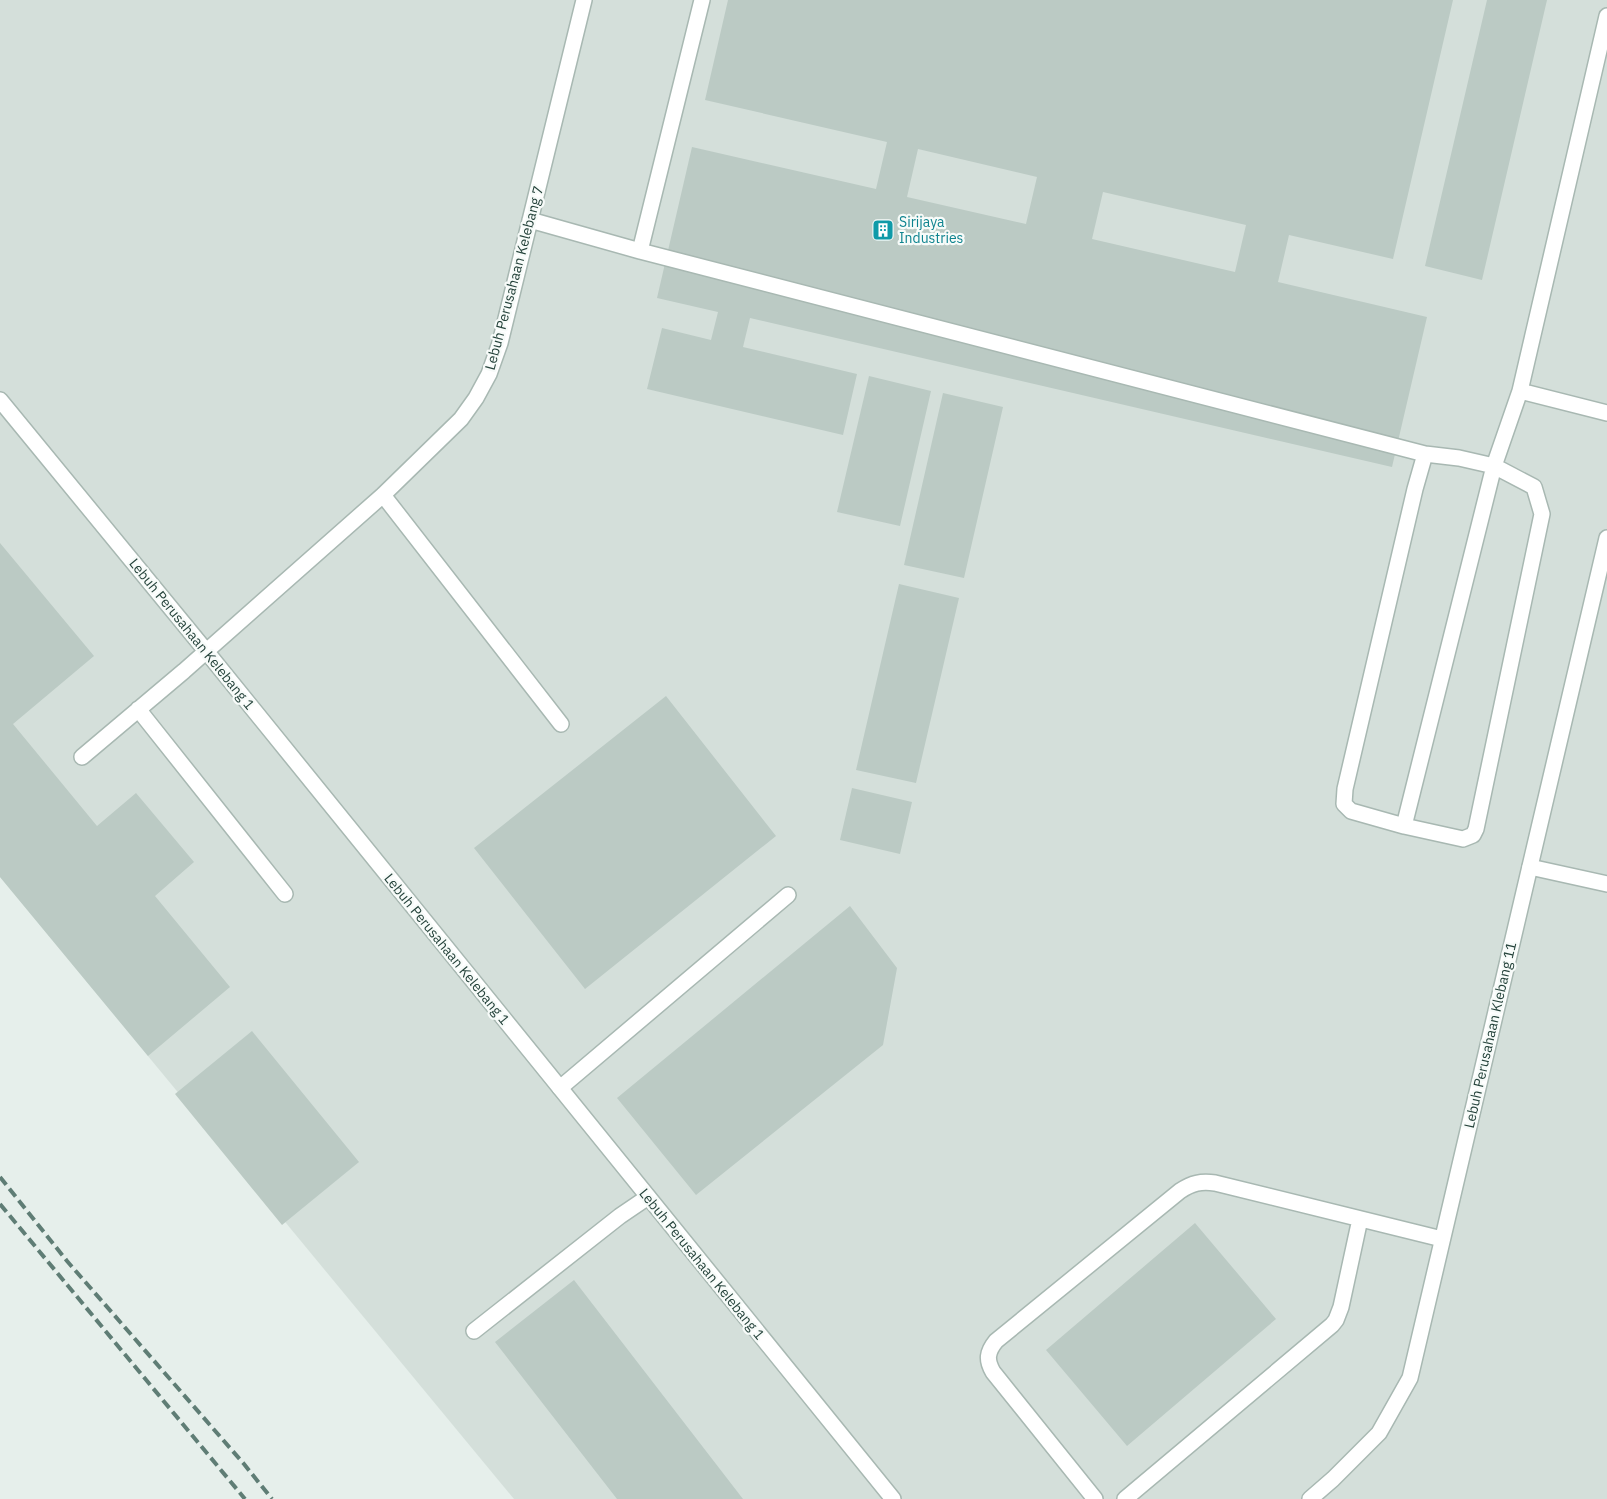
<svg xmlns="http://www.w3.org/2000/svg" width="1607" height="1499" font-family="'IBM Plex Sans',sans-serif">
	<rect width="100%" height="100%" fill="#e6efeb"/>
	<path fill="#d4dfda" d="M0,0H1607V1499H514L0,877Z"/>
	<path fill="#bbcac4" fill-rule="evenodd" d="M728,0H1453L1393,259L1289,235L1278,282L1427,317L1392,467L750,318L743,347L857,374L843,435L647,389L662,328L711,340L718,312L657,298L692,147L876,189L887,142L705,100ZM918,149L1037,177L1026,224L907,197ZM1103,192L1246,225L1235,272L1092,239Z
		M1487,0H1547L1482,280L1425,266Z
		M869,376L931,391L900,526L837,512Z
		M943,393L1003,407L964,578L904,565Z
		M0,543L94,656L13,724L97,826L136,793L194,862L155,896L230,987L148,1056L0,877Z
		M899,584L959,598L916,783L856,770Z
		M666,696L776,836L585,989L474,848Z
		M852,788L912,802L900,854L840,840Z
		M850,906L897,968L883,1045L696,1195L617,1098Z
		M252,1031L359,1162L282,1225L175,1094Z
		M1195,1223L1276,1319L1127,1446L1046,1350Z
		M574,1280L743,1499H617L495,1342Z"/>
	<g fill="none" stroke-linecap="round" stroke-linejoin="round">
		<g stroke="#a8b8b2" stroke-width="18">
			<path id="service" d="M530,220L640,251L702,0
				M640,251L1425,454
				M1520,391L1607,413
				M383,495L561,724
				M138,709L285,894
				M82,757L184,671L383,495L461,419L476,398L489,374L500,343L584,0
				M1404,826L1351,811L1344,804L1345,789L1415,489L1425,454L1459,458L1494,466L1534,487L1542,514L1476,829L1473,835L1463,839L1404,826L1494,466L1520,391L1607,16
				M1530,867L1607,884
				M560,1088L788,895
				M474,1331L620,1216L648,1197
				M1095,1499L993,1372C986,1360 987,1352 996,1341L1180,1191C1192,1183 1201,1181 1215,1183L1442,1239
				M1125,1499L1332,1325L1336,1320L1341,1307L1360,1219"/>
		</g>
		<g stroke="#a8b8b2" stroke-width="18">
			<path id="minor" d="M0,400L206,651L893,1499
				M1310,1499L1333,1479L1379,1433L1410,1378L1607,538"/>
		</g>
		<use href="#service" stroke="#fff" stroke-width="15"/>
		<use href="#minor" stroke="#fff" stroke-width="15"/>
		<path stroke="#5f7d75" stroke-width="4" stroke-dasharray="10 5" stroke-linecap="butt" d="M0,1177L67,1261L244,1464L272,1499
			M0,1204L245,1499"/>
	</g>
	<defs>
		<g id="building-square" transform="scale(1.125)"><rect x="-9" y="-9" width="18" height="18" rx="4" fill="#0f9aa8" stroke="#f7fbf9"/><path d="M-4-6H4V6H1V3H-1V6H-4ZM-2.5-4.3h1.7v1.8h-1.7ZM.8-4.3h1.7v1.8H.8ZM-2.5-1h1.7V.8h-1.7ZM.8-1h1.7V.8H.8Z" fill="#fff"/></g>
	</defs>
	<g fill-rule="evenodd">
		<use href="#building-square" x="883" y="230"/>
	</g>
	<g text-anchor="middle" dominant-baseline="central" stroke-width="4.5" stroke-linejoin="round" paint-order="stroke">
		<g font-size="14" fill="#0d838f" stroke="#f7fbf9" text-anchor="start">
			<text x="899" y="222">Sirijaya<tspan x="899" dy="16">Industries</tspan></text>
		</g>
		<g font-size="14" fill="#24423a" stroke="#f7fbf9">
			<text transform="translate(514 278) rotate(-75)">Lebuh Perusahaan Kelebang 7</text>
			<text transform="translate(192 634) rotate(51)">Lebuh Perusahaan Kelebang 1</text>
			<text transform="translate(447 949) rotate(51)">Lebuh Perusahaan Kelebang 1</text>
			<text transform="translate(1490 1035) rotate(-77)">Lebuh Perusahaan Klebang 11</text>
			<text transform="translate(702 1264) rotate(51)">Lebuh Perusahaan Kelebang 1</text>
		</g>
	</g>
</svg>
